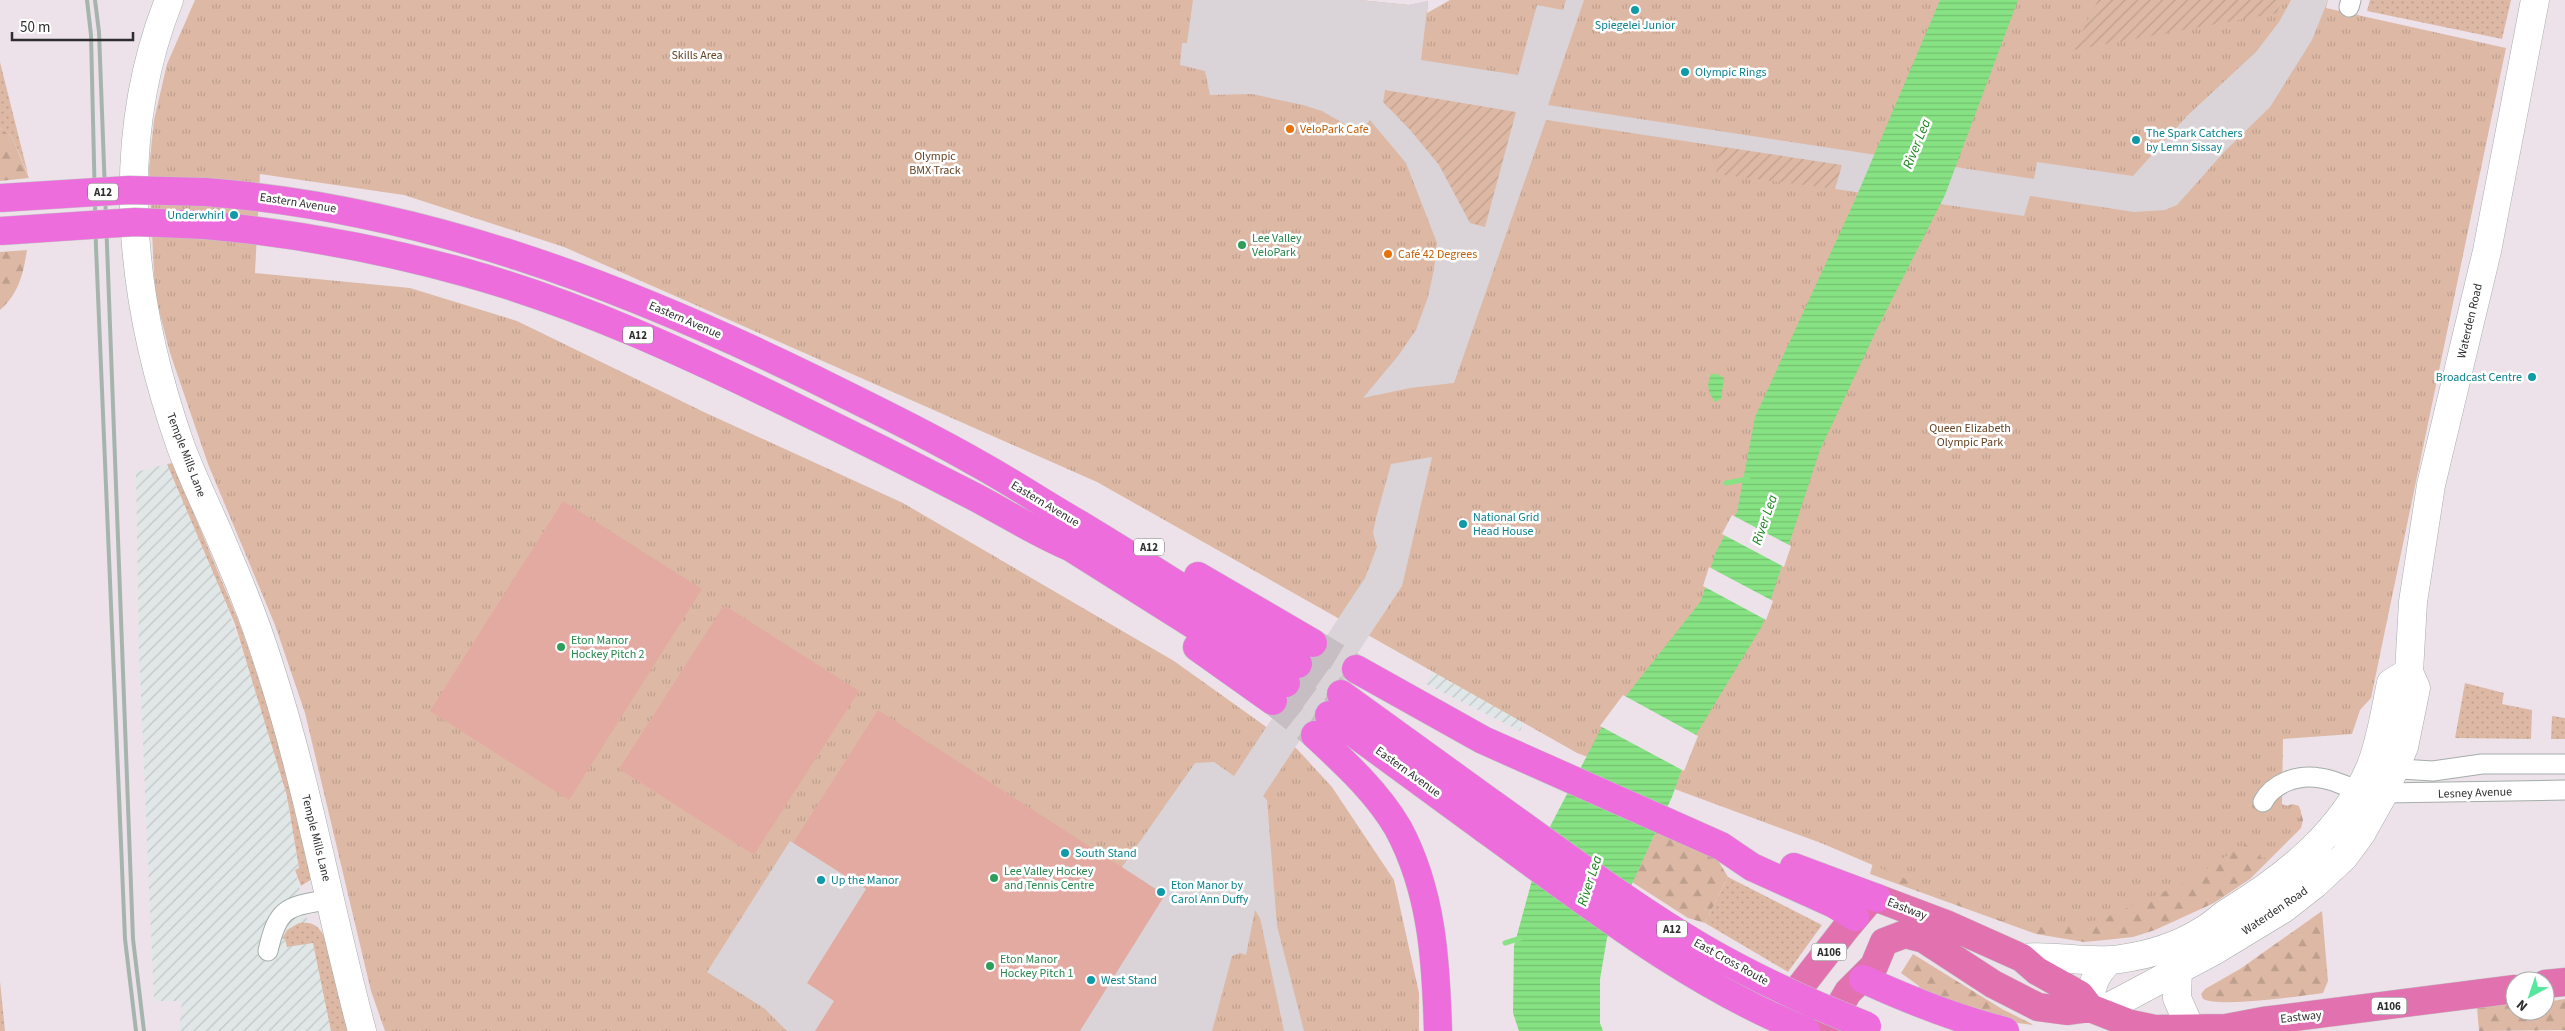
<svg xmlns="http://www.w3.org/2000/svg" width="2565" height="1031" font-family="'Source Sans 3',sans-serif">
	<defs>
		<pattern id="industrial-furrows" width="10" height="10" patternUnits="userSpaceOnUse" patternTransform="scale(1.25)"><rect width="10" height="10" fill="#e1e7e7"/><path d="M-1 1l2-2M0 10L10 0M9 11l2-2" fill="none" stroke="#c1c6c6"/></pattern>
		<pattern id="grass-dots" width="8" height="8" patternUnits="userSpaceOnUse" patternTransform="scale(1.25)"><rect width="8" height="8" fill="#ddb9a5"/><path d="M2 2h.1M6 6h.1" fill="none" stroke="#be9f8e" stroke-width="1.8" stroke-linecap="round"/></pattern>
		<pattern id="forest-firs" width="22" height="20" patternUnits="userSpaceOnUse" patternTransform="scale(1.25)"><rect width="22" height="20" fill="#ddb9a5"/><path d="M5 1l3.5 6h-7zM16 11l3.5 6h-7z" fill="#be9f8e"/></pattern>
		<pattern id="park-tufts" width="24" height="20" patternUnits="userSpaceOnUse" patternTransform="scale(1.25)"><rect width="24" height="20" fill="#ddb9a5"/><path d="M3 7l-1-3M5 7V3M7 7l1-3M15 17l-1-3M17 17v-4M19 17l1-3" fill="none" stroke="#be9f8e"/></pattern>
		<pattern id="garden-furrows" width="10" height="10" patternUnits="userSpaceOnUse" patternTransform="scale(1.25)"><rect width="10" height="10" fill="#ddb9a5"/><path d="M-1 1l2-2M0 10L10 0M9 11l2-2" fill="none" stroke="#be9f8e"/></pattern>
		<pattern id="water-rules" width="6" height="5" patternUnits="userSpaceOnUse" patternTransform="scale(1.25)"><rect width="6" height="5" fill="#86e282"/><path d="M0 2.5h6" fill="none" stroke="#74c271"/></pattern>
	</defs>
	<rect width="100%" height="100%" fill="#ede2ea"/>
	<path fill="url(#industrial-furrows)" d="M167,464L220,587L253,680L287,796L299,869L295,870L312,940H319L339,1031H179L182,1001H154L139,649L136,472Z
		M1445,643L1531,707L1520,731L1426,684Z"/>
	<path fill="url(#grass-dots)" d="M2370,0H2511L2502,39L2367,11Z
		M0,62L28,174L12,137L0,128Z
		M173,463L240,625L291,772L312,879L301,886L295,870L299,868L287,796L235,624L167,464Z
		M2465,683L2504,693L2502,704L2532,710L2531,739L2455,738Z
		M2552,716L2565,718V739H2551Z
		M1728,877L1822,925L1788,972L1705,923Z
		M299,923C307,922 315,923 320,930C332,944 344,1010 348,1031H331L313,943L287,947L285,939H282L287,930Z
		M0,981L5,1031H0Z"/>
	<path fill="url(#forest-firs)" d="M0,128L12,137L29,178L0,181Z
		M27,250C23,275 19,293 0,310V252Z
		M2292,804L2299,806L2303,820L2301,828L2250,879L2214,903L2155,930L2133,937L2105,940L2084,942L2036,934L1870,874L1880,837L2280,809Z
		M1656,832L1716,857L1728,877L1705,923L1688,918L1632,882Z
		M2322,911L2328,981L2323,993C2300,996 2221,1008 2203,999L2201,994L2205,989L2240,969Z
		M1913,954L2002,1009L2034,1025L1992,1020L1916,992L1919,986L1901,973Z
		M2565,999V1030L2479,1031L2477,1007L2515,1004V1011H2545V1002Z"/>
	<path fill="url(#park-tufts)" d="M195,0H1360L1409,5L1428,1L1427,13L1450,0H2328L2326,8L2506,48L2371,698L2360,710L2352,734L2283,739L2282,804L2301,810L2297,832L2263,859L2245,844L2190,880L2100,920L2023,929L1821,843L1577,753L1097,482L564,247L404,195L260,174L255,273L410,288L517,321L706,413L903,503L1174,661L1297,749L1332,787L1394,880L1419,993V1031H385L371,991L305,713L275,625L208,464L170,353L155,295L149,168L154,120L167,64Z"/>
	<path fill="url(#garden-furrows)" d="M2098,0H2282L2277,13L2073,50Z
		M1385,90L1517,112L1485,227L1470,223C1446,179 1422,135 1383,102Z
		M1719,146L1842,165L1835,189L1716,174Z"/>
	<path fill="#e3aaa2" d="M563,501L702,589L569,800L430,711Z
		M724,605L859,691L754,855L619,769Z
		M878,710L1165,895L1080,1031H815L807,983L866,889L793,843Z"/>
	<path fill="#dad4d8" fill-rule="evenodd" d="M1193,0H1360L1409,5L1428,1L1421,60L1518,75L1537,5L1563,10L1566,0H1584L1548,105L2034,179L2037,162L2133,176L2188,115L2256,52L2279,22L2291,0H2328L2312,40L2270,107L2225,151L2177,205L2165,210L2134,212L2030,196L2024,216L1835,189L1842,165L1546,120L1454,383L1410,388L1363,398L1398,356L1416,330L1428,297L1434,269L1437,243L1406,163L1370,120L1360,133L1322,111L1303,105L1252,94L1210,95L1205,71L1180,65L1182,43H1187ZM1385,90L1516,112L1485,227L1470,223L1439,165L1411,131L1383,102Z
		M1432,457L1402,586L1263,796L1267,800L1277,926L1304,1031H1284L1260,918L1255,910L1246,955L1240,953L1232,956L1212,1031H1080L1165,895L1122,867L1195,763L1214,762L1234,776L1365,578L1377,547L1373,533L1376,518L1391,464Z
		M790,841L866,889L807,983L834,1001L815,1031H787L765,1009L707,972Z"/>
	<path fill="url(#water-rules)" d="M1940,0H2018L1945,195L1877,329L1820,450L1762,626L1691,743L1672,797L1607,938L1600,979V1023L1603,1031H1519L1513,1013L1514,946L1543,840L1603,725L1701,601L1715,554L1737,512L1755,417L1855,200Z
		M1711,374H1717L1724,378L1721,399L1715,402C1708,392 1706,386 1711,374Z"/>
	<path fill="#ede2ea" d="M1732,515L1791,546L1784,567L1722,534Z
		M1709,567L1773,601L1766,620L1703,586Z
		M1623,695L1698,736L1684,771L1600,726Z"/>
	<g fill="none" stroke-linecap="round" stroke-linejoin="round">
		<path stroke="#86e282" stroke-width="5" d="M1726,483L1748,479
			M1505,943L1521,938"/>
		<path stroke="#c7bec4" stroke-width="28" stroke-dasharray="28 14" stroke-linecap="butt" d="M1313,643L1356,669
			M1298,664L1341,694
			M1286,683L1329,715
			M1273,701L1315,735"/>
		<g stroke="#a4ada9" stroke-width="21">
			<path id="street" d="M2349,7L2351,0
				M2384,768L2433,771L2482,764H2565
				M2263,802C2273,783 2298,774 2320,778C2333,779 2345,787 2357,789C2366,792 2376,792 2384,793L2565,790
				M268,951C278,906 287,907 330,899"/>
		</g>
		<g stroke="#a4ada9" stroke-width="29">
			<path id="secondary" d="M169,0C112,144 130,303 181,447C195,484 213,519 228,556C244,593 259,632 271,671C309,789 330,912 362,1031
				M2022,958C2055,954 2087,964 2120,959C2148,955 2178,946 2202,931C2212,926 2220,917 2230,911C2287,876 2342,832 2370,768C2381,741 2385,711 2391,683L2409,672
				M2178,969L2177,998L2191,1030
				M2090,1008C2090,987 2095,974 2110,960
				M2101,1011L2212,952L2283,909L2315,884L2344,857L2361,834L2384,793L2404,747L2416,688L2409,672L2413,602L2431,485L2487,251L2535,0"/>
		</g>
		<g stroke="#c4c4c4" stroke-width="29">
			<path id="primary" d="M2545,984L2565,982
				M1785,1015L1800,987L1846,928L1868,902L1877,898L1946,924L2022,958L2037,971L2080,995L2090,1008
				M1825,1031L1848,992L1874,966L1884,942L1905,934L1924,939L1993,984L2038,1007L2068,1011L2090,1008L2131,1024L2155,1029L2226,1028L2263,1021L2515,989"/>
		</g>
		<g stroke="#c4c4c4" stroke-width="29">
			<path id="highway" d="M205,192C420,208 622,285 814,379C868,406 923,432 975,462C1010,481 1044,504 1079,524C1153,569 1226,615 1298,664
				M205,225C294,233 381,249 467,273C579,304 687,354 791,405C853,435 915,466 975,497C1007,514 1037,533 1070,547L1286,683
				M1198,576L1313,643
				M1197,647L1273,701
				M1356,669L1483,740L1721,846L1752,867L1834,904L1855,917
				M1341,694L1493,804
				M1329,715L1486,830
				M1315,735C1345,763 1377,792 1398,828C1432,891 1436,961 1438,1031
				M1794,867L1877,898
				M1863,979C1909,1000 1956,1019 2005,1031"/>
		</g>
		<use href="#street" stroke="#fff" stroke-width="19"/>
		<use href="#secondary" stroke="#fff" stroke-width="28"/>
		<use href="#primary" stroke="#e272af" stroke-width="28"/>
		<use href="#highway" stroke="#ed6ddd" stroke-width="28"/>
		<path stroke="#a5b5ae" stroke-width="4" d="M87,0L91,35L96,247L125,939L136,1031
			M95,0L99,32L133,939L144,1031"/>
		<g stroke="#c4c4c4" stroke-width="29" stroke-linecap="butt">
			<path id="highway-bridge" d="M0,198L129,190L205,192
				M0,231L135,222L205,225
				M1493,804C1562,853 1630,905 1703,948C1755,978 1811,1004 1867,1026
				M1486,830C1587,903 1689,984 1806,1031"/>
		</g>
		<use href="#highway-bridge" stroke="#ed6ddd" stroke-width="28"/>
	</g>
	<g fill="#0f9aa8" stroke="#fff" stroke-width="2">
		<circle cx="1635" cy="10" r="5"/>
		<circle cx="1685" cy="72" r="5"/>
		<circle cx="2136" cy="140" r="5"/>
		<circle cx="234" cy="215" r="5"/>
		<circle cx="2532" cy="377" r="5"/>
		<circle cx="1463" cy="524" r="5"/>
		<circle cx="1065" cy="853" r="5"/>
		<circle cx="821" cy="880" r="5"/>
		<circle cx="1161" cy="892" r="5"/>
		<circle cx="1091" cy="980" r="5"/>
	</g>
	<g fill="#e8710a" stroke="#fff" stroke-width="2">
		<circle cx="1290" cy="129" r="5"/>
		<circle cx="1388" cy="254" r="5"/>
	</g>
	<g fill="#2e9e5b" stroke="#fff" stroke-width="2">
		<circle cx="1242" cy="245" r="5"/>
		<circle cx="561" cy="647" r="5"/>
		<circle cx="994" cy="878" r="5"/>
		<circle cx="990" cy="966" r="5"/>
	</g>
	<g text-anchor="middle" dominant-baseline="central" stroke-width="5" stroke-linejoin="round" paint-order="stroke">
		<g fill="#fff" stroke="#6d6d6d" stroke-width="1">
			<rect x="88" y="183.5" width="30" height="17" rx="4"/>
			<rect x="623" y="326.5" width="30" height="17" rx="4"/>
			<rect x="1134" y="538.5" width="30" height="17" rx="4"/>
			<rect x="1657" y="920.5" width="30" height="17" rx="4"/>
			<rect x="1811.5" y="943.5" width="35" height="17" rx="4"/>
			<rect x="2371.5" y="997.5" width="35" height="17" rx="4"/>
		</g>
		<g font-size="11" font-weight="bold" fill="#2e2e2e">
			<text x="103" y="192">A12</text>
			<text x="638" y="335">A12</text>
			<text x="1149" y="547">A12</text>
			<text x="1672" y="929">A12</text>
			<text x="1829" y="952">A106</text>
			<text x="2389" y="1006">A106</text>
		</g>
		<g font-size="12" fill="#0d838f" stroke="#fff" text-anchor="start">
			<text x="1635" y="25" text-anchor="middle">Spiegelei Junior</text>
			<text x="1695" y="72">Olympic Rings</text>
			<text x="2146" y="133">The Spark Catchers<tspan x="2146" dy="14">by Lemn Sissay</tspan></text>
			<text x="224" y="215" text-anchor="end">Underwhirl</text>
			<text x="2522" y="377" text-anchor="end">Broadcast Centre</text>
			<text x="1473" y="517">National Grid<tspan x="1473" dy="14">Head House</tspan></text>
			<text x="1075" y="853">South Stand</text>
			<text x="831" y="880">Up the Manor</text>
			<text x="1171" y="885">Eton Manor by<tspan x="1171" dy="14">Carol Ann Duffy</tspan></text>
			<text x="1101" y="980">West Stand</text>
		</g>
		<g font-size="12" fill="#644324" stroke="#fff">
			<text x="697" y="55">Skills Area</text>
			<text x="935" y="156">Olympic<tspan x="935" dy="14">BMX Track</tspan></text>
			<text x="1970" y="428">Queen Elizabeth<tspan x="1970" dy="14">Olympic Park</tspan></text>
		</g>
		<g font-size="12" fill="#c56008" stroke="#fff" text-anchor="start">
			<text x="1300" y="129">VeloPark Cafe</text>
			<text x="1398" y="254">Café 42 Degrees</text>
		</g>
		<g font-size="12" fill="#2e2e2e" stroke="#fff">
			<text transform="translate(298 203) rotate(9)">Eastern Avenue</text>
			<text transform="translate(685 320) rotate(23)">Eastern Avenue</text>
			<text transform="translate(2470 321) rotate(-77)">Waterden Road</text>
			<text transform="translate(186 455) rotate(69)">Temple Mills Lane</text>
			<text transform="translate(1045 504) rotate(31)">Eastern Avenue</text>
			<text transform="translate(1408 772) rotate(36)">Eastern Avenue</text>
			<text transform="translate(2475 793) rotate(-2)">Lesney Avenue</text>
			<text transform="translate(316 838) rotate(76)">Temple Mills Lane</text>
			<text transform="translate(1907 909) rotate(21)">Eastway</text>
			<text transform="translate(2275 911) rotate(-34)">Waterden Road</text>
			<text transform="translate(1731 962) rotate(29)">East Cross Route</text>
			<text transform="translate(2301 1017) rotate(-6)">Eastway</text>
		</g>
		<g font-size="12" fill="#27864d" stroke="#fff" text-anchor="start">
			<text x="1252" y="238">Lee Valley<tspan x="1252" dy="14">VeloPark</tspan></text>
			<text x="571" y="640">Eton Manor<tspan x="571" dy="14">Hockey Pitch 2</tspan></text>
			<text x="1004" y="871">Lee Valley Hockey<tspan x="1004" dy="14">and Tennis Centre</tspan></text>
			<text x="1000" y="959">Eton Manor<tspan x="1000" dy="14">Hockey Pitch 1</tspan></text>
		</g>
		<g font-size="14" font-style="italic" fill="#1c851f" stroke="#fff">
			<text transform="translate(1917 144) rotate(-68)">River Lea</text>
			<text transform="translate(1765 520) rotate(-71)">River Lea</text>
			<text transform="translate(1590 881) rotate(-72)">River Lea</text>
		</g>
	</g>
	<g transform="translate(2530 996) rotate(220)"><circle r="24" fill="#ffffff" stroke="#ababab"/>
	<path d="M0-4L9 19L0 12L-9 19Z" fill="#56e79f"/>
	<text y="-8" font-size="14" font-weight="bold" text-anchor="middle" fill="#2e2e2e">N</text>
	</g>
	<path d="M12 32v8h121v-8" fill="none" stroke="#2e2e2e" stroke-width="2.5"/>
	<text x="20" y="32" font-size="15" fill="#2e2e2e" stroke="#ffffff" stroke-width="4" paint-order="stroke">50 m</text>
</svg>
